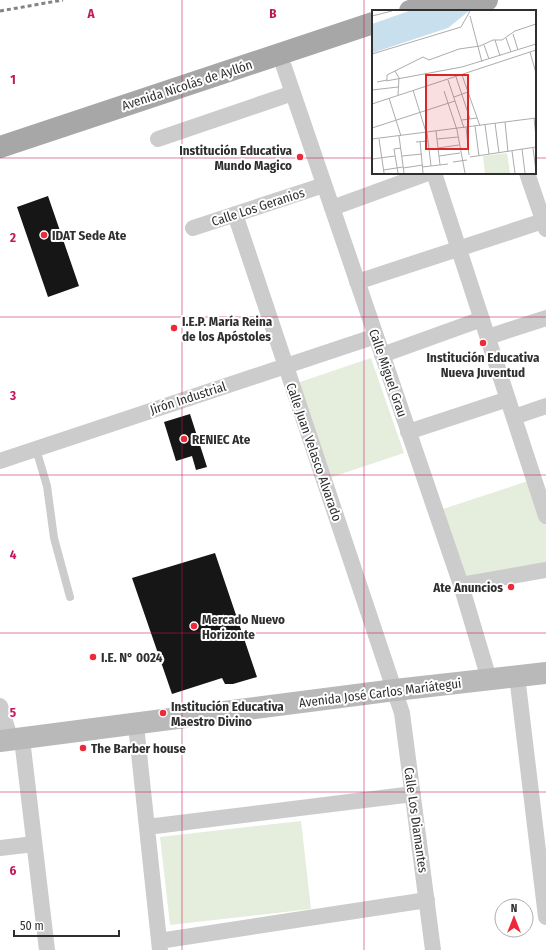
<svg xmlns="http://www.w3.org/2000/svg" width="546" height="950" font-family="'Fira Sans Condensed',sans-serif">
	<rect width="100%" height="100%" fill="#fff"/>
	<path fill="#e5eddc" d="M371,358L404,453L329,478L297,383Z
		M531,480L546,526V567L466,582L443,509Z
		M301,821L311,909L170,925L160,837Z"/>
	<path fill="#161616" d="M48,196L79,286L48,297L17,207Z
		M190,414L207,467L196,470L192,456L176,461L164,422Z
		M215,553L257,677L233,684H225L222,678L172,694L132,578Z"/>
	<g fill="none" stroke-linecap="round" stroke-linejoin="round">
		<path stroke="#ccc" stroke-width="8" d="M36,449L47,486L54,538L70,597"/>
		<path stroke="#ccc" stroke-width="16" d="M284,67L461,585L489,679
			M158,139L293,93
			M434,173L546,516
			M527,173L546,229
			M332,208L428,173
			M235,214L402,713L433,950
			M193,228L324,185
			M357,282L543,221
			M488,337L546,318
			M382,355L482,319
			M514,417L546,406
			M408,432L508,399
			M0,461L376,336
			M461,585L546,570
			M517,676L546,917
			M0,706L11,740
			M136,725L160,950
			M22,739L47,950
			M147,827L413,794
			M0,848L34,844
			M159,941L427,900"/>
		<path stroke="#b9b9b9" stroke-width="22" d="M0,741L395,690L546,673"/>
		<path stroke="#a7a7a7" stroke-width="22" d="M410,11L443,0
			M453,11L487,0
			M0,147L373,23"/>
		<path stroke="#848484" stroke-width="3" stroke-dasharray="4 3" stroke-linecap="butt" d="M0,11L63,0"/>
	</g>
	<path fill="none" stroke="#c2185b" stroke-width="1" stroke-opacity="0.55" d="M182,0V950M364,0V950M0,158H373M535,158H546M0,317H546M0,475H546M0,633H546M0,792H546"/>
	<g fill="#ed2a39" stroke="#fff" stroke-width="1.5">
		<circle cx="300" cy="157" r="4"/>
		<circle cx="44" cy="235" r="4"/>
		<circle cx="174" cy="328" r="4"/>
		<circle cx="483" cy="343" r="4"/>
		<circle cx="184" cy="439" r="4"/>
		<circle cx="511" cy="587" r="4"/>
		<circle cx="194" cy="626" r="4"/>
		<circle cx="93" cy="657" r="4"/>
		<circle cx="163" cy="713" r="4"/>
		<circle cx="83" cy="748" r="4"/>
	</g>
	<g text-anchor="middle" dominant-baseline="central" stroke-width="4" stroke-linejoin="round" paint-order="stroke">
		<g font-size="13" fill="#2f2f2f" stroke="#fff">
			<text transform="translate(187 85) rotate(-18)">Avenida Nicolás de Ayllón</text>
			<text transform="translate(258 207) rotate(-18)">Calle Los Geranios</text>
			<text transform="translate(388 373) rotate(71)">Calle Miguel Grau</text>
			<text transform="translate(188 398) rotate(-18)">Jirón Industrial</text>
			<text transform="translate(314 452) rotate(71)">Calle Juan Velasco Alvarado</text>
			<text transform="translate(380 693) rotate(-7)">Avenida José Carlos Mariátegui</text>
			<text transform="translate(416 820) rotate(82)">Calle Los Diamantes</text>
		</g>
		<g font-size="13" font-weight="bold" fill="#2f2f2f" stroke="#fff" text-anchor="start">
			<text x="292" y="150" text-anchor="end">Institución Educativa<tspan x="292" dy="15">Mundo Magico</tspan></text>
			<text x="52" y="235">IDAT Sede Ate</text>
			<text x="182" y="321">I.E.P. María Reina<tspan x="182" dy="15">de los Apóstoles</tspan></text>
			<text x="483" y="357" text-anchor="middle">Institución Educativa<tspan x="483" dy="15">Nueva Juventud</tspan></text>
			<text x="192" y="439">RENIEC Ate</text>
			<text x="503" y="587" text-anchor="end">Ate Anuncios</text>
			<text x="202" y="619">Mercado Nuevo<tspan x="202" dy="15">Horizonte</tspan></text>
			<text x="101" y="657">I.E. N° 0024</text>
			<text x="171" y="706">Institución Educativa<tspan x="171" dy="15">Maestro Divino</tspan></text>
			<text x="91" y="748">The Barber house</text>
		</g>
	</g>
	<g transform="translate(372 10)">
		<rect width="164" height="164" fill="#fff"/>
		<path d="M135,143L138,163H113L111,146Z" fill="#e5eddc"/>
		<path d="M37,1H97L76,18L0,43V14Z" fill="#c8dfed"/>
		<path fill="none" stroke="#acacac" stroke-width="1" d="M0,6L20,1M98,6L110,52M141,24L146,40M134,28L139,42M123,30L128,46M112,35L117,49M158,42L164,63M0,44L89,17L98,1M23,61L27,68L26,85M164,63V76M90,65L108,116M84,67L98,109M76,70L92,118M14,71L90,57L164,34M5,72L15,70V65L51,47L57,50L87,39L108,36L121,30H130L143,21L164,14M0,80L26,77M41,80L54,122M72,81L85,120L93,163M82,87L96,82M17,88L29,126M0,94L164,40M162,108L164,127M90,110L105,108M133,112L136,142M123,113L127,143M113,115L117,144M103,116L107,146M94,117L97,145M0,118L83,91M64,121L68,155M55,122L59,156M27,126L32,163M0,129L164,108M7,129L12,163M65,129L86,127M48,131L51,163M44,132L56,131M66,138L87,135M161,138L164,161M150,139L153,163M140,141L143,163M30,146L50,144M67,146L88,143M98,147L164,137M0,149L23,146M81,152L95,150M50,157L76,154M31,158L51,155M11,160L31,157M26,163L22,139L29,138"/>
		<path fill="#d62828" fill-opacity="0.15" stroke="#d62828" stroke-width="2" d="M54,65H96V139H54Z"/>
		<rect width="164" height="164" fill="none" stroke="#2f2f2f" stroke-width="2"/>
	</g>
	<g font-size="13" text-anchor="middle" font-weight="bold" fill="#c2185b" stroke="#fff" stroke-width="4" stroke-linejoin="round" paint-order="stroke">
		<text x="91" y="18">A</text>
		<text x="273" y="18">B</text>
		<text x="13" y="84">1</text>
		<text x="13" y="242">2</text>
		<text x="13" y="400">3</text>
		<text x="13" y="559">4</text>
		<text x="13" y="717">5</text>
		<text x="13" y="875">6</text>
	</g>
	<g transform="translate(514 918)"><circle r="19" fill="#ffffff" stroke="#acacac"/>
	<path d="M0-3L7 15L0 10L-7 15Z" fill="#ed2a39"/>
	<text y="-6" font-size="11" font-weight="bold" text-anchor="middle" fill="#2f2f2f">N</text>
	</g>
	<path d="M14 930v6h105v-6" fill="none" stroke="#2f2f2f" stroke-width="2"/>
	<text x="20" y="930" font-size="12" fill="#2f2f2f" stroke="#ffffff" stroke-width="3" paint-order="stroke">50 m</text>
</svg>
